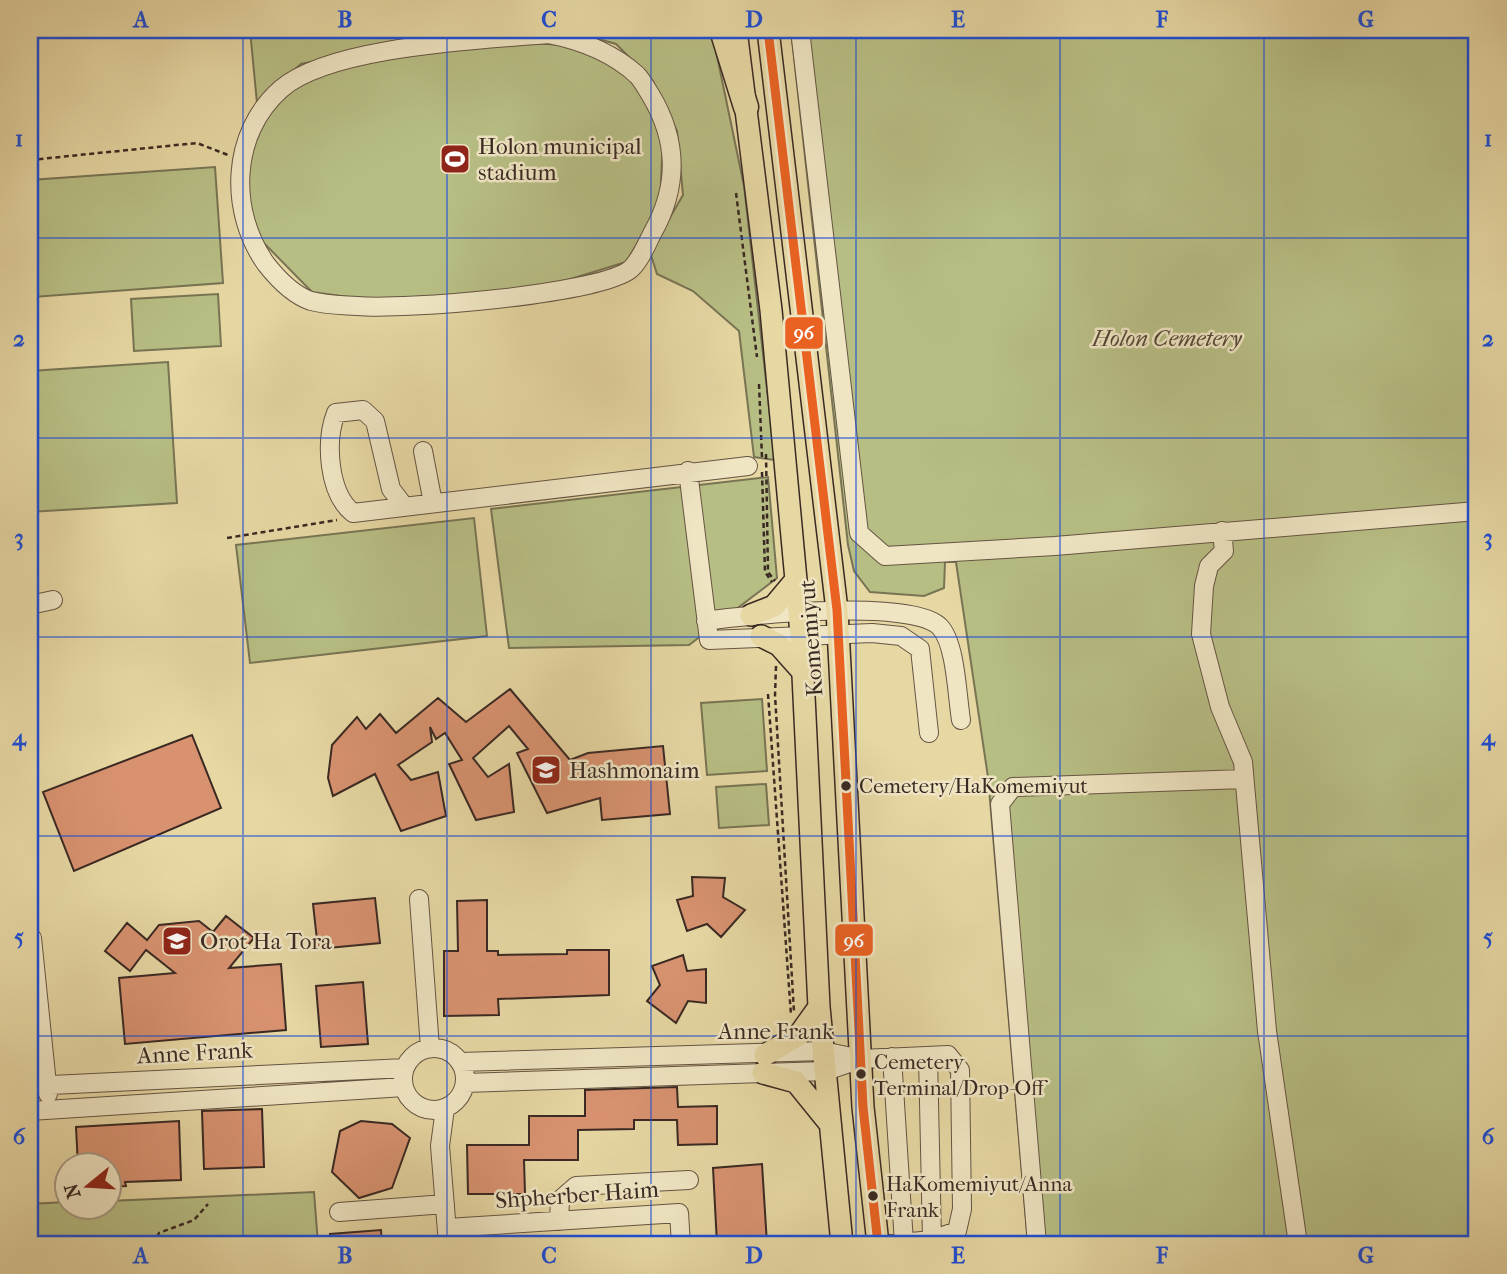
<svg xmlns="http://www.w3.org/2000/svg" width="1507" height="1274" font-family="'IM FELL French Canon',serif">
	<rect width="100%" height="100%" fill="#e6d7a3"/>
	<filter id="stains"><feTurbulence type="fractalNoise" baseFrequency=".00286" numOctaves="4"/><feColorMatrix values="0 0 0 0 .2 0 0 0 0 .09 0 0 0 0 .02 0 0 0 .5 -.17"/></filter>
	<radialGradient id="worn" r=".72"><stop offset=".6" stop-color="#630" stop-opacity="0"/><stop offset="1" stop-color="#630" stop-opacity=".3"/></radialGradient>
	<path fill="#b7be84" stroke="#787454" stroke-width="2" d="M250,30H533L398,44L301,64L257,103Z
		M566,30L712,32L744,186L775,460L754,457L739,331L693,291L657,274L650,252L683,195L677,131L653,81L616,44Z
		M791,30H1477V1244H1028L988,777L956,562H945L944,588L924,596L870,592L854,571L848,545Z
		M499,41L579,46L637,82L663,136L660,206L626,262L551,285L391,303L312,292L255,234L242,182L254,132L296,80L375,59Z
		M215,167L223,283L33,297L30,180Z
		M218,294L221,346L134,351L131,299Z
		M168,362L177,503L30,512V371Z
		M768,477L777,578L689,645L509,648L491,509Z
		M474,518L487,636L250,663L236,545Z
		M762,699L767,771L707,775L701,703Z
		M766,784L769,825L719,828L716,787Z
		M314,1192L318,1244H30V1204L66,1202V1208H108L109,1201Z"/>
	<path fill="#d89270" stroke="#3a2923" stroke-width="2" d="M510,689L570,760L588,753L663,746L670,814L602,820L600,798L547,813L517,753L528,749L509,726L473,758L488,777L509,764L514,812L476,820L449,764L462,760L445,733L436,739L430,727L432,742L398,765L411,780L438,772L446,816L401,831L375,774L333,796L328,778L332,745L357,717L366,729L380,714L396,733L438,698L466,722Z
		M192,735L221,808L74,871L43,792Z
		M692,877L725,878L723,897L745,910L721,937L707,924L687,931L677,900L693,896Z
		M375,898L380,943L318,949L313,904Z
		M487,900V951H498V955L567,954V950H609V995L498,999L499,1015L444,1016V951H458L457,901Z
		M226,916L254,938L229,968L281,964L286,1030L125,1044L119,978L175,973L146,950L130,971L105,951L127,923L147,940L159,925L199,921L213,932Z
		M683,955L687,971L706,969V1003L688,1001L676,1023L647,1001L660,985L652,966Z
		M363,982L368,1044L321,1047L316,986Z
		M677,1087L678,1107L717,1106V1144L678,1145L677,1120H634V1129L578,1130V1160H524L525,1194H468L467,1145H529V1116H585V1090Z
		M262,1109L264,1167L204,1169L202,1111Z
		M179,1121L181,1180L125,1182L126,1186L108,1187V1166H78L76,1127Z
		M361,1121L392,1124L410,1138L392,1188L359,1198L332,1172L340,1131Z
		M762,1164L767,1244H717L713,1168Z
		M381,1230L382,1244H331L330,1234Z"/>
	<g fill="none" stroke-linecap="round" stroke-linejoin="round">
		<g stroke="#655443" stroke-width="20">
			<path id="minor" d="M800,30L859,533L885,556L1055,546L1477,511
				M548,34C579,40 613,53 637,75C642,80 646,88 650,94C678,140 679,185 653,232C647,243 639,264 628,271C590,295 406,310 357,306C342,305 325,305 311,301C293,295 277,278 266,264C229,212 230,134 281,89C330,46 481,40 548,34Z
				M423,451L433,503
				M688,471L709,640L872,633L901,636L920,649L929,733
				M404,506L391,489L375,421L363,410L336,413C325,441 328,493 353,513L748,466
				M1222,531L1224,551L1209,566L1204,586L1201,634L1220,707L1243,762L1267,1031L1298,1244
				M30,605L53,600
				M706,621C746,615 913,598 940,627C956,644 957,696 961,720
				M419,899L430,1048
				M32,938L48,1094
				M403 1079a31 31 0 1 1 62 0a31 31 0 1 1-62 0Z
				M928,1056L932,1240
				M892,1057L904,1243
				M460,1062L823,1051L861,1059
				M465,1083L826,1071L861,1059L948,1055L960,1070L962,1209L957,1231L932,1240L890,1244
				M30,1086L405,1068
				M445,1108L440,1146L448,1244
				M30,1111L404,1087
				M339,1212L445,1204
				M559,1221L560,1200L576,1186L689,1180
				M447,1228L679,1213L681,1244
				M1037,1244L1000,804L1013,787L1244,779"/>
		</g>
		<g stroke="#3a2923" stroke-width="24">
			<path id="major" d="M736,30L771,310L801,634L819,1007L842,1244
				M768,30L837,610L863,1107L878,1244
				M751,615L774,606L795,581
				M761,636L779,645L803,672
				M765,1055L799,1035L819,1007
				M763,1073L796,1082L830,1124"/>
		</g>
		<g stroke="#3a2923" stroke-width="27">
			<path id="highway" d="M722,30L746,107"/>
		</g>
		<path stroke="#3a2923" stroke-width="2.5" stroke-dasharray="5 3.5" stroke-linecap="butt" d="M30,160L197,143L228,155
			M736,193L757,357
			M759,384L762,458
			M766,454L768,572L775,581
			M762,472L765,572L772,582
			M227,538L337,520
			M776,666L775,695L794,1012
			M768,694L791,1015
			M153,1244L159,1233L194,1220L208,1204"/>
		<use href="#minor" stroke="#efe5c3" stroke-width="18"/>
		<use href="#major" stroke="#e6d7a3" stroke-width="21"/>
		<use href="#highway" stroke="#e6d7a3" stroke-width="24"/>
		<g stroke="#efe5c3" stroke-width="14">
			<path id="bus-1" d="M768,30L837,610L863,1107L878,1244"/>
		</g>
		<use href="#bus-1" stroke="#e96222" stroke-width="9"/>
	</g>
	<path fill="none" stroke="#1d4ed8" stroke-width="2" stroke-opacity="0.55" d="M243,30V1244M447,30V1244M651,30V1244M856,30V1244M1060,30V1244M1264,30V1244M30,238H1477M30,438H1477M30,637H1477M30,836H1477M30,1036H1477"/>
	<defs>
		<g id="stadium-square" transform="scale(1.575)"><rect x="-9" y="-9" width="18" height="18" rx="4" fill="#8f2418" stroke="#efe5c3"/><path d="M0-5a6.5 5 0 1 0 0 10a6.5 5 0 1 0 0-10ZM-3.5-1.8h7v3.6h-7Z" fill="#fff"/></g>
		<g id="school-square" transform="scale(1.575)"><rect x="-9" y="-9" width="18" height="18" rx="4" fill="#8f2418" stroke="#efe5c3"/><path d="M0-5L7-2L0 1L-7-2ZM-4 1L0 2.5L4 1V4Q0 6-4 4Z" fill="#fff"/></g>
	</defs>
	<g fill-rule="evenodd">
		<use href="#stadium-square" x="455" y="159"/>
		<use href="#school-square" x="546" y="770"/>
		<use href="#school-square" x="177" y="941"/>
	</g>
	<g fill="#3a2923" stroke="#efe5c3" stroke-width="2.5">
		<circle cx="846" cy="786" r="6"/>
		<circle cx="861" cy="1074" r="6"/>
		<circle cx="873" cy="1196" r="6"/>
	</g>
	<g text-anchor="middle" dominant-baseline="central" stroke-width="5" stroke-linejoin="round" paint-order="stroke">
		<g font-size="21" fill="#3a2923" stroke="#efe5c3" text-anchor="start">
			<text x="859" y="786">Cemetery/HaKomemiyut</text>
			<text x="874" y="1062">Cemetery<tspan x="874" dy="26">Terminal/Drop-Off</tspan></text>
			<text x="886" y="1184">HaKomemiyut/Anna<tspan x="886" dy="26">Frank</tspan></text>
		</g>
		<g font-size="23" fill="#3a2923" stroke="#efe5c3" text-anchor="start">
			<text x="478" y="146">Holon municipal<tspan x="478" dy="26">stadium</tspan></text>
			<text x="569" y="770">Hashmonaim</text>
			<text x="200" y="941">Orot Ha Tora</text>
		</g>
		<g font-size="23" font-style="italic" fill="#534736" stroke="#efe5c3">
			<text x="1167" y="338">Holon Cemetery</text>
		</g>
		<g font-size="23" fill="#3a2923" stroke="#efe5c3">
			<text transform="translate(811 638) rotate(-94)">Komemiyut</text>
			<text x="776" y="1031">Anne Frank</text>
			<text transform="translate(195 1053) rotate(-3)">Anne Frank</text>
			<text transform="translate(577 1195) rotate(-4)">Shpherber Haim</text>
		</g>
	</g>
	<g stroke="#efe5c3" stroke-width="2.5">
		<rect x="784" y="316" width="40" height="34" rx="7" fill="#e96222"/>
		<rect x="834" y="923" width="40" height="34" rx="7" fill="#e96222"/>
	</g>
	<g font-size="19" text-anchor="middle" font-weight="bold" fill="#fff">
		<text x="804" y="339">96</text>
		<text x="854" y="947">96</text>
	</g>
	<rect width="1507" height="1274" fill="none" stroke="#e6d7a3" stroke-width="77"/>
	<g transform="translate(88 1186) rotate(252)"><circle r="33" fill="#efe5c3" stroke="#a79a83" stroke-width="2"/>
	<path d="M0-5L12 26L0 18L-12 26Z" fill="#8f2418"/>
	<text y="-10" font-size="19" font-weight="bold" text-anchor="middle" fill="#3a2923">N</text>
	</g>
	<rect x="38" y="38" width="1430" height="1198" fill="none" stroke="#1d4ed8" stroke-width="2.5"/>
	<g font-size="23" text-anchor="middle" font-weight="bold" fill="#1d4ed8">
		<text x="141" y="27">A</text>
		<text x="345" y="27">B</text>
		<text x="549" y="27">C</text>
		<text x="754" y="27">D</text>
		<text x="958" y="27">E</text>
		<text x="1162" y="27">F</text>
		<text x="1366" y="27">G</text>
		<text x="19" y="146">1</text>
		<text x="1488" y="146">1</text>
		<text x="19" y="346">2</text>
		<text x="1488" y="346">2</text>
		<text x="19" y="545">3</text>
		<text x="1488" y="545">3</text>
		<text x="19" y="745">4</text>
		<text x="1488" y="745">4</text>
		<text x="19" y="944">5</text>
		<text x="1488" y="944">5</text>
		<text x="19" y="1144">6</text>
		<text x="1488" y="1144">6</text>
		<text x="141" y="1263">A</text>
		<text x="345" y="1263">B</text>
		<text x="549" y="1263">C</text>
		<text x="754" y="1263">D</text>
		<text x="958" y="1263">E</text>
		<text x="1162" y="1263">F</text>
		<text x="1366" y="1263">G</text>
	</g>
	<rect width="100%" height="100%" filter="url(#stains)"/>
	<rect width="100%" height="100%" fill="url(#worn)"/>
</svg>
